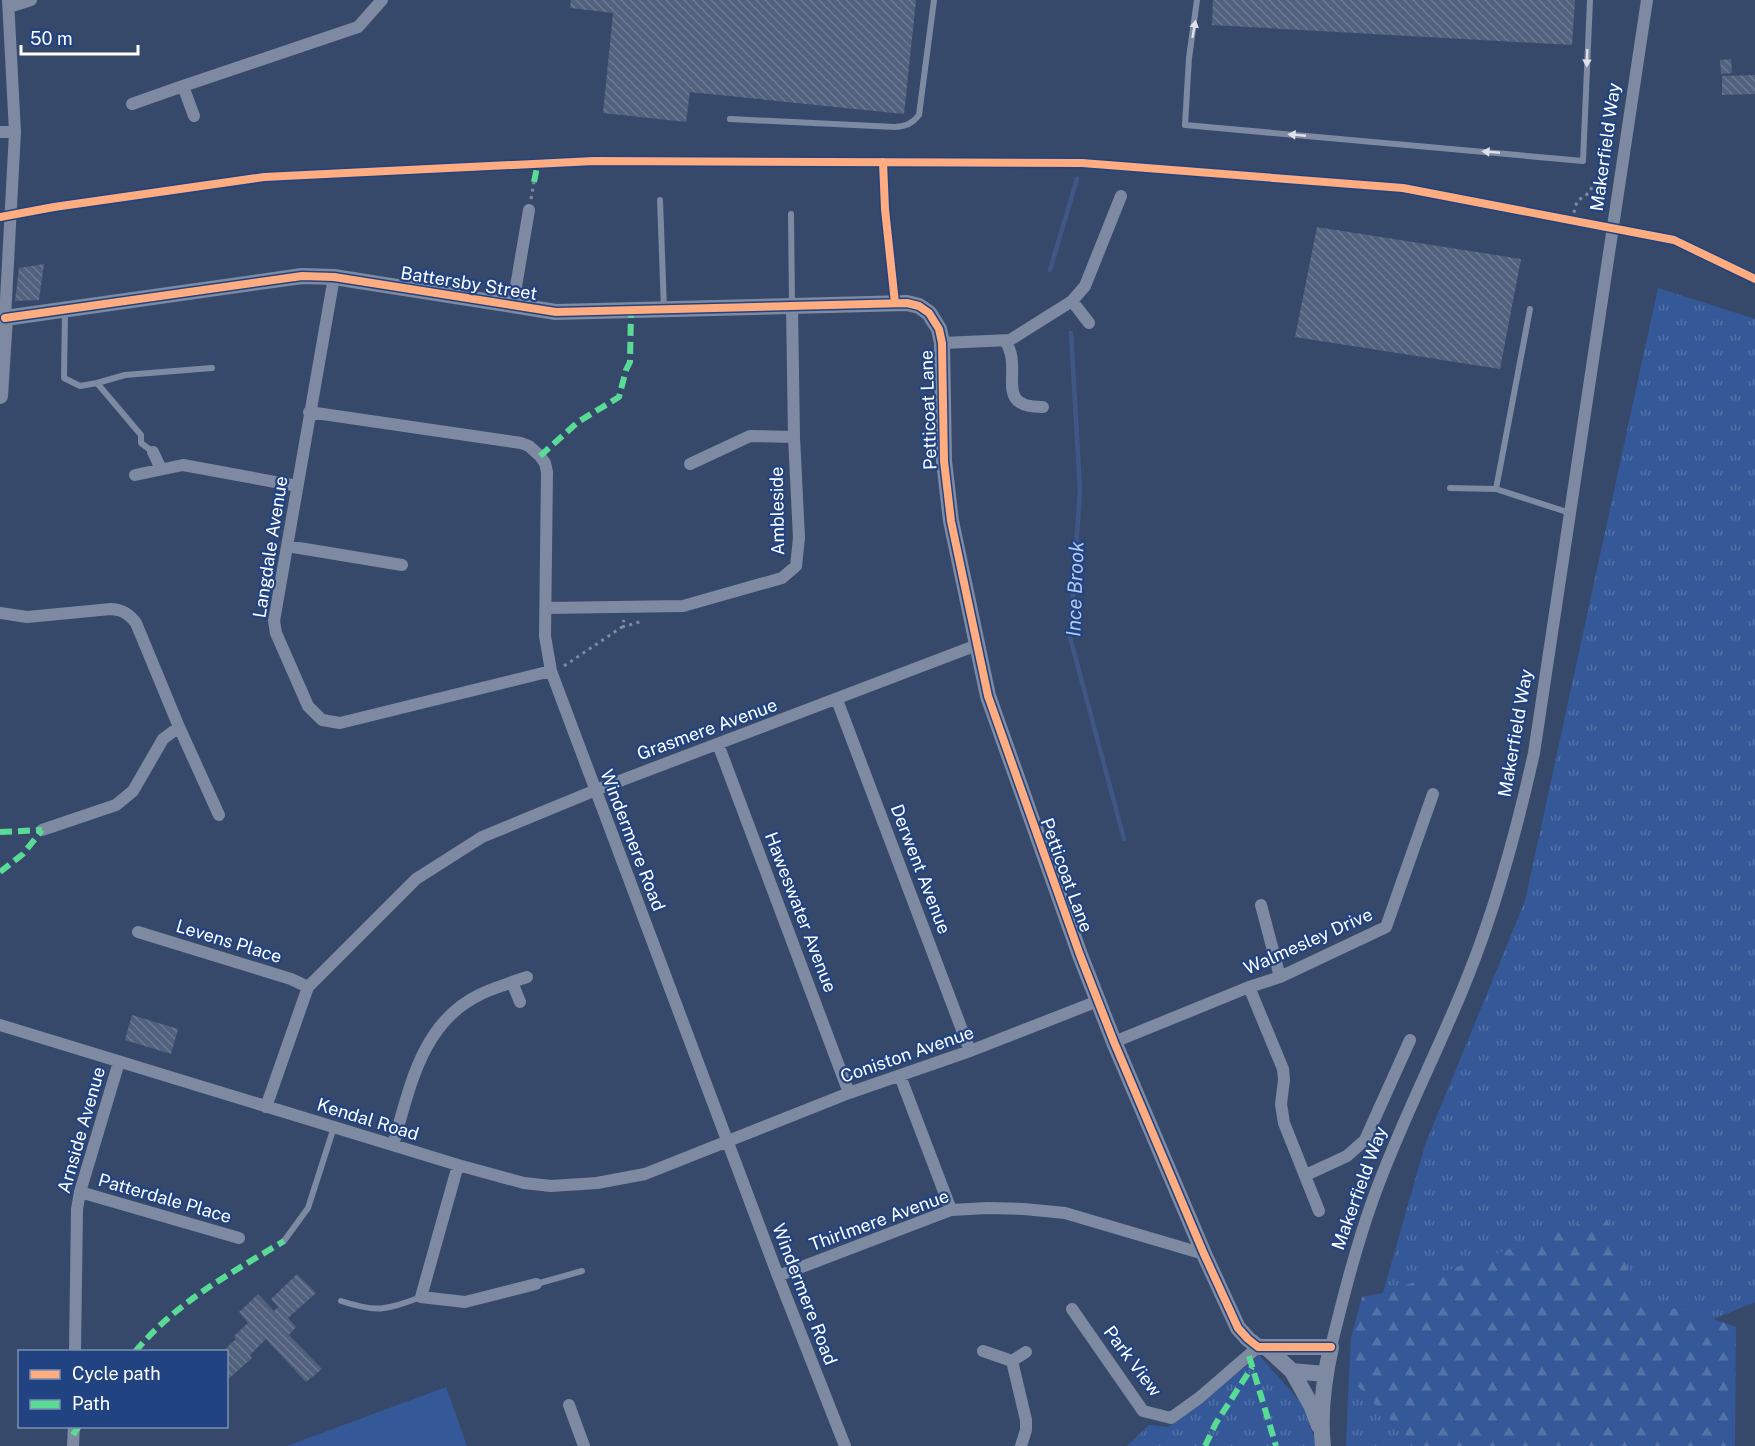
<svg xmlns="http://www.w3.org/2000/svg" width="1755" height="1446" font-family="'Public Sans',sans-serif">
	<defs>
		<pattern id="grass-tufts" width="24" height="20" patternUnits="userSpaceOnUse" patternTransform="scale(1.5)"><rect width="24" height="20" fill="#355998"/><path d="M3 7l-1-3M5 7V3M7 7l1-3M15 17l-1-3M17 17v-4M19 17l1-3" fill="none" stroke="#5372a7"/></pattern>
		<pattern id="forest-firs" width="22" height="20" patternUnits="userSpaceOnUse" patternTransform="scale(1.5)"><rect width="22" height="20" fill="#355998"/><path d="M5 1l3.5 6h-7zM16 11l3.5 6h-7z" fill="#5372a7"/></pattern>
		<pattern id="building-back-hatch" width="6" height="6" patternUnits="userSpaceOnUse" patternTransform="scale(1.5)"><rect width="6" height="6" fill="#52617d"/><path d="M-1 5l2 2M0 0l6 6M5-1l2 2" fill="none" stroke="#6c7990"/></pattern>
	</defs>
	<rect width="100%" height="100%" fill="#37496b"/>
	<path fill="url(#grass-tufts)" d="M1658,288L1755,319V1302L1714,1319L1640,1299L1383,1293L1425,1145L1525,901Z
		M1259,1355L1303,1405L1317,1446H1127L1149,1425L1168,1427L1201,1404Z
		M1349,1377L1403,1434L1419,1446H1346Z"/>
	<path fill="url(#forest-firs)" d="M1605,1215L1640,1299L1714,1319L1736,1327L1735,1446H1419L1403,1434L1349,1377L1351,1338L1362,1297L1383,1293Z"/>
	<path fill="#355998" d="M446,1387L467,1446H287Z"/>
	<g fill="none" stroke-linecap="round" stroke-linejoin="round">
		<path stroke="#3f5784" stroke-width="4.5" d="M1050,270L1077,179
			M1071,333L1080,490L1070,637L1124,839"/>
	</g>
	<path fill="url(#building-back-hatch)" d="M571,0H916L904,114L690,92L686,122L603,113L613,13L570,8Z
		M1213,0H1575L1572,45L1212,25Z
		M1731,59L1732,73L1721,74L1720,60Z
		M1755,75V94L1722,95V76Z
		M1317,227L1521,259L1500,369L1295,337Z
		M44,264L39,300L15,301L19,268Z
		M132,1015L178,1029L171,1054L125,1040Z
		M297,1274L316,1293L288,1318L296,1327L289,1335L322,1369L306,1382L266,1339L250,1355L252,1358L226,1381V1352H222L236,1339L234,1336L248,1323L239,1312L258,1294L274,1311L278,1307L271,1299Z"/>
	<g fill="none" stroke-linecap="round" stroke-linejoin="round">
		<path stroke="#7d8aa1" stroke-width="3" stroke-dasharray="3 4.5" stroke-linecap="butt" d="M531,199L534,182
			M1572,220L1577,201L1589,193L1597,177L1608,170
			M622,627L643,621
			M564,666L622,627L624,620"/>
		<path stroke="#7d8aa1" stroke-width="6" d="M1197,0L1189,58L1185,125L1583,161L1590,0
			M730,119L895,127C906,126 912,124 919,115L934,0
			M660,200L664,309
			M791,214L792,305
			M65,312L64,378L80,386L97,383L141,435V443L153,452
			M97,383L125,375L212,368
			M1450,488L1496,489L1570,513
			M1496,489L1530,309
			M284,1241L308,1208L334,1127
			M536,1284L582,1271
			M341,1301C378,1313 385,1310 421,1297"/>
		<path stroke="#7d8aa1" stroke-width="12" d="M9,7L31,0
			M183,86L358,27L382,0
			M132,104L183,86L194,116
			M0,132H15
			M334,277L274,621L276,633L308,706L322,720L340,723L551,671
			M1072,301L1089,323
			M513,304L529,210
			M5,318L15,132L8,0
			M1005,341C1025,369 991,408 1043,407
			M942,343L1010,340L1072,301L1085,286L1121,196
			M309,412L521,443L529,446L540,456L545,463L547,472L545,636L551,671L778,1276L845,1446
			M153,452L161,469
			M690,464L750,436L794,437
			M135,475L183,465L297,486
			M287,546L402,565
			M546,608L683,606L782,578L796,566L799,538L794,437L792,306
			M0,613L27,617L111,609C123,610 129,614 136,623L179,727L163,739L133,791L116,805L42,830
			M837,700L970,1051
			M179,727L219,815
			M718,744L849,1093
			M1261,905L1280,977
			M138,932L291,979L308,987
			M1249,987L1283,1069L1284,1080L1281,1104L1284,1123L1319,1211
			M520,1002L512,982L527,977
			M0,1025L458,1165L524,1183L551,1186L597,1183L645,1174L849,1093L970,1051L1098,1001
			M1114,1042L1249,987L1280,977L1386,927L1433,794
			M900,1076L951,1210
			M266,1107L308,987L416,879L482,837L596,790L977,645
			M393,1145C410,1088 421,1022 481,994C491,989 502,986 512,982
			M458,1165L421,1297L465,1302L536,1284
			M1306,1175L1347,1156L1365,1140L1410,1040
			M80,1192L239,1238
			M778,1276L951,1210L988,1208L1024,1209L1065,1213L1204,1254
			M1072,1309L1143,1411L1171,1418L1199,1398L1258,1347
			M1331,1347C1343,1298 1355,1250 1372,1202C1399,1125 1438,1052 1468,976C1497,904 1517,829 1534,753L1647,0
			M983,1351L1012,1361L1026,1352
			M75,1352L77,1209L80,1192L119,1062
			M1012,1361L1026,1420V1430L1021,1446
			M569,1405L584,1446
			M73,1446L74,1426"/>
		<path stroke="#7d8aa1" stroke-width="16" d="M0,396L5,318L302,276L334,277L556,312L907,303L919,306L929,313L939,329L942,343L944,461L951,521L988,696L1080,955L1114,1042L1204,1254L1238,1328L1248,1339L1258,1347H1331C1324,1379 1319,1413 1323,1446
			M1267,1348L1292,1371L1311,1405L1319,1426
			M1292,1371L1325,1374"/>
		<path stroke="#5adb95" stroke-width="6" stroke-dasharray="12 6" stroke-linecap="butt" d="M534,182L537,167
			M540,456L578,422L619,397L626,370L630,362L631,310
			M0,832L42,830
			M0,872L23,854L42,830
			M135,1352C176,1302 230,1274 284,1241
			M1249,1356L1276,1446
			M73,1435L79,1426
			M1205,1446L1216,1423L1252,1367"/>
		<g stroke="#214381" stroke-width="11">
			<path id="cycleway" d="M883,162L885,209L895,303
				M0,217L54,207L264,177L594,161L1082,163L1403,188L1674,240L1755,279
				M5,318L302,276L334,277L556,312L907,303L919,306L929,313L939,329L942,343L944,461L951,521L988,696L1080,955L1114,1042L1204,1254L1238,1328L1248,1339L1258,1347H1331"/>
		</g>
		<use href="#cycleway" stroke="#ffac80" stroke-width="8"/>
	</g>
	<defs><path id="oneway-solid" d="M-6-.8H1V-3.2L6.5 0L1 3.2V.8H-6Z" transform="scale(1.5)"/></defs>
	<g fill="#dee2e8">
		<use href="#oneway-solid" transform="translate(1194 29) rotate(-80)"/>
		<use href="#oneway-solid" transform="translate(1587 58) rotate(92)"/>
		<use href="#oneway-solid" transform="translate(1297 135) rotate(-175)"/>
		<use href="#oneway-solid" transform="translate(1491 152) rotate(-175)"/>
	</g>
	<g text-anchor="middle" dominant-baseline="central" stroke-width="4.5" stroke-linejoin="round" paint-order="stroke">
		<g font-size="18" fill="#fff" stroke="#214381">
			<text transform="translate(1605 147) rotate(-82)">Makerfield Way</text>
			<text transform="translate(469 283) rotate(9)">Battersby Street</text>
			<text transform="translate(928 410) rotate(-92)">Petticoat Lane</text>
			<text transform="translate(777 511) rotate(-91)">Ambleside</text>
			<text transform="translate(270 547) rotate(-81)">Langdale Avenue</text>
			<text transform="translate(707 729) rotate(-20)">Grasmere Avenue</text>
			<text transform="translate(1515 733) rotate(-80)">Makerfield Way</text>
			<text transform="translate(633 840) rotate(69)">Windermere Road</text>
			<text transform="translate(921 869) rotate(69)">Derwent Avenue</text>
			<text transform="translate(1067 875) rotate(70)">Petticoat Lane</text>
			<text transform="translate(801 912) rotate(69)">Haweswater Avenue</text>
			<text transform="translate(229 941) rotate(17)">Levens Place</text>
			<text transform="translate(1308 941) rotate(-24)">Walmesley Drive</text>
			<text transform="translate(907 1054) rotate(-19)">Coniston Avenue</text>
			<text transform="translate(368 1119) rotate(17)">Kendal Road</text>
			<text transform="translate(81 1130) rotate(-74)">Arnside Avenue</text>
			<text transform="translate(1359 1188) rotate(-70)">Makerfield Way</text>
			<text transform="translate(165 1198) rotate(16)">Patterdale Place</text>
			<text transform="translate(879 1220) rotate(-20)">Thirlmere Avenue</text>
			<text transform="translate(805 1294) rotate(69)">Windermere Road</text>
			<text transform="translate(1133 1361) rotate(53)">Park View</text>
		</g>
		<g font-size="20" font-style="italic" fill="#b3caef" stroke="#214381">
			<text transform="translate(1075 589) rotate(-88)">Ince Brook</text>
		</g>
	</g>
	<rect x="18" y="1350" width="210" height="78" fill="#214381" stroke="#7a8eb3" stroke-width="1.5"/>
	<rect x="30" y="1370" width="30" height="9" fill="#ffac80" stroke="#7a8eb3" stroke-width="1.5"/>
	<text x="72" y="1380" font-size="18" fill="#ffffff">Cycle path</text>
	<rect x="30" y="1400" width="30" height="9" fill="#5adb95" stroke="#7a8eb3" stroke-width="1.5"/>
	<text x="72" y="1410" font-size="18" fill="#ffffff">Path</text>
	<path d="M21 45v9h117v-9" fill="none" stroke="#ffffff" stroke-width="3"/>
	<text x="30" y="45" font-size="18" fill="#ffffff" stroke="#214381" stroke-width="4.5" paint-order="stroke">50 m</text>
</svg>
